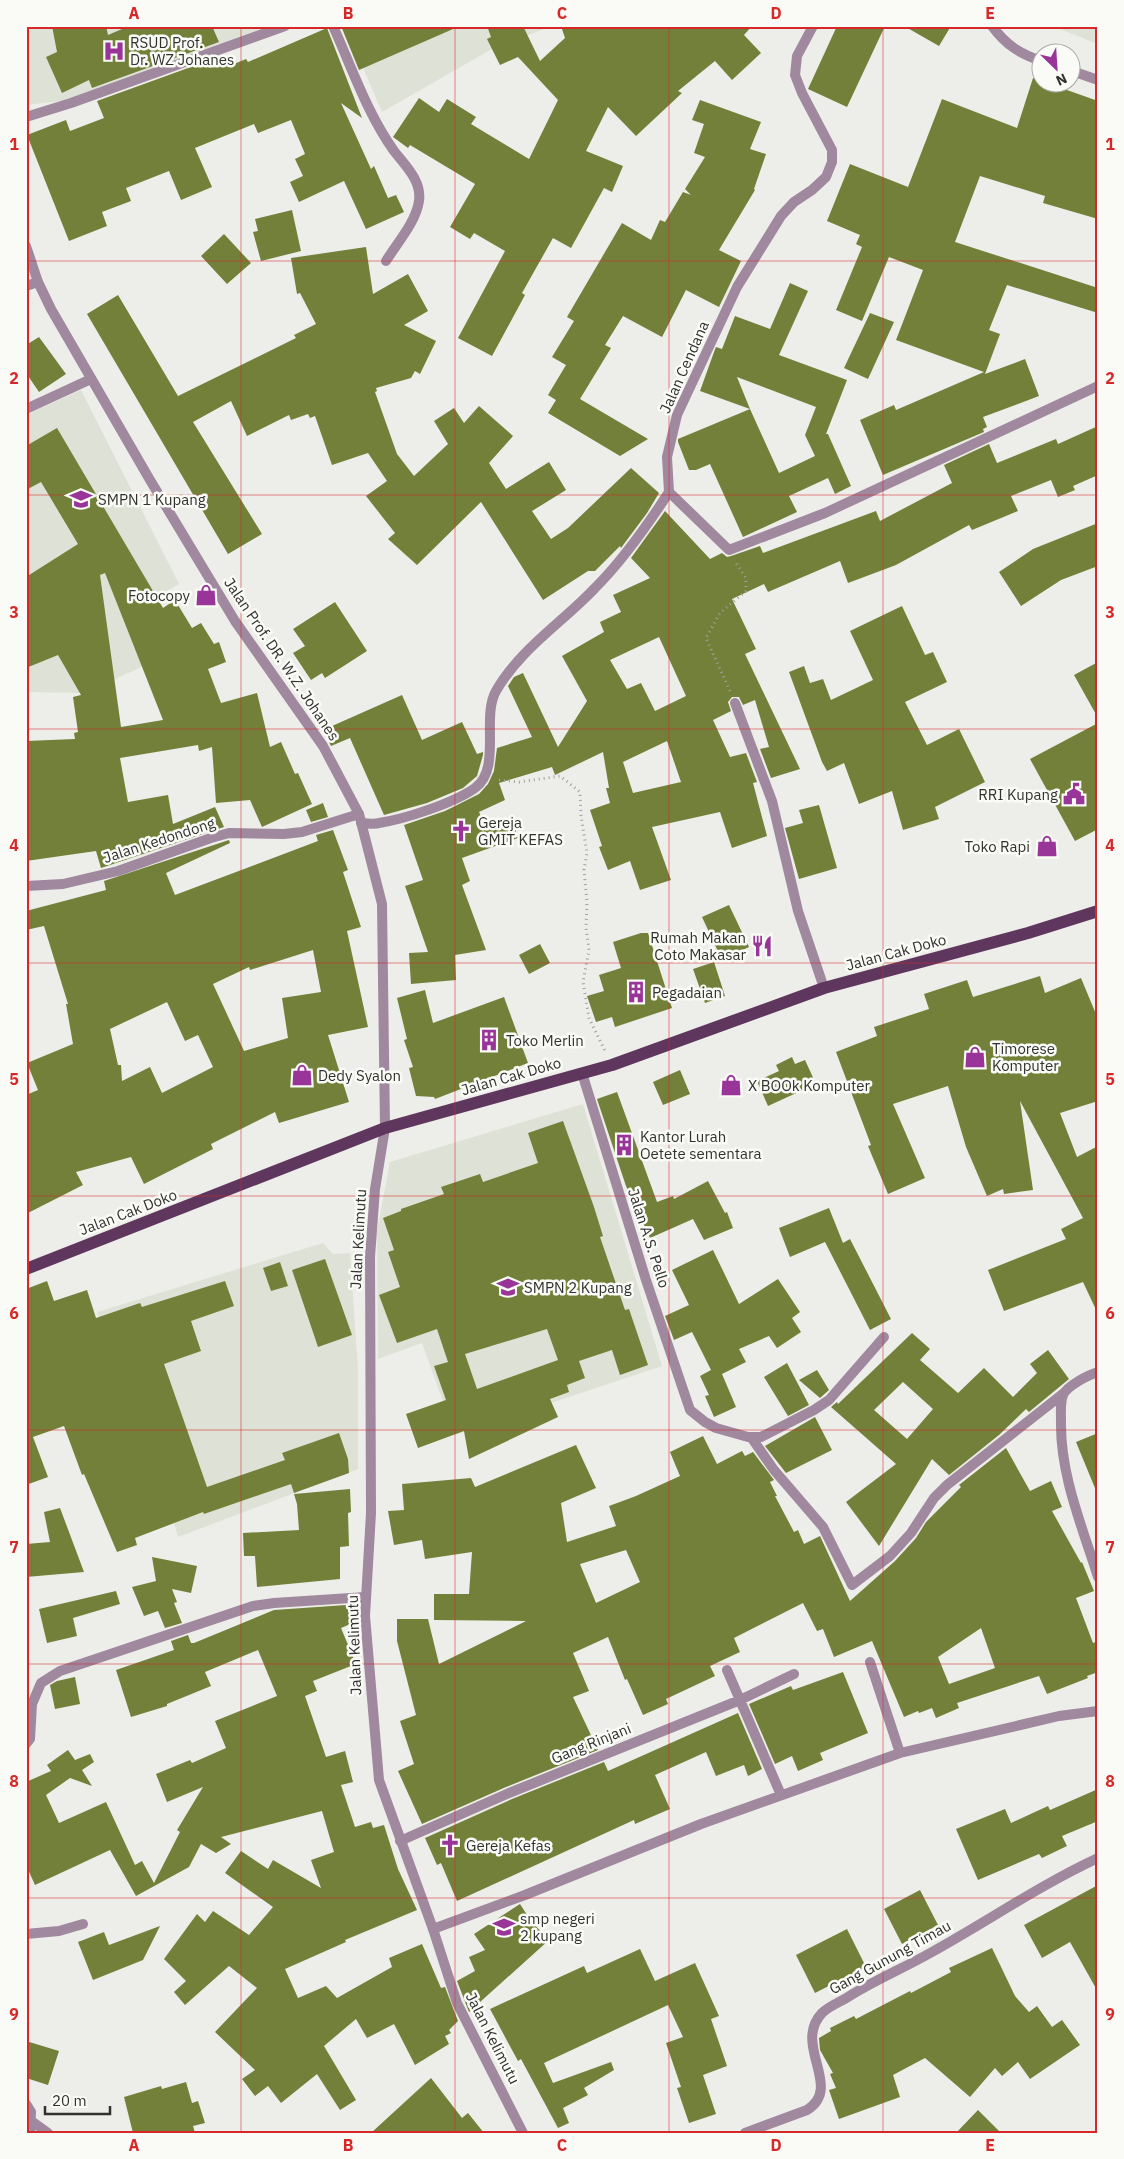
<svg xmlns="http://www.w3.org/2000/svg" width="1124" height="2159" font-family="'IBM Plex Sans',sans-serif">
	<rect width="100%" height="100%" fill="#edeee9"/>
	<path fill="#dee1d5" d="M26,26H268L136,75L61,101L26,105Z
		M345,26H552L492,49L382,112Z
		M1052,26H1098V44Z
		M81,390L179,584L143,605L169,654L96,688L81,693L26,692V415Z
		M583,1104L662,1366L455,1435L422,1343L378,1359L377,1231L390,1162Z
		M323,1243L333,1254L350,1253L358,1370V1469L178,1537L136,1388L119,1369L97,1312Z"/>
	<path fill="#72803a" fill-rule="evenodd" d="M52,26H106L108,35L129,26H212L219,42L92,88L89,80L62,93L46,57L57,52Z
		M341,26H460L359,70Z
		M487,26H523L540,61L565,38L561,26H752L744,35L761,53L732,80L715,61L678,91L682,93L636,136L608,107L586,151L623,166L612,192L604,188L571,248L553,238L522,293L525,295L492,356L458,338L505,251L474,233L470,239L450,227L475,184L410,145L408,148L393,137L419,98L439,112L447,99L476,117L471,124L529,159L558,100L518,57L500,65L487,39L491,37Z
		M837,26H885L847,107L808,89Z
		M904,26H951L939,46Z
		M327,28L362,118L341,103L371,169L374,166L388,198L396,195L404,212L366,229L344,181L299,202L290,182L303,176L295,159L305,154L291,120L258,133L254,124L195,148L212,187L181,200L169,171L126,188L131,201L102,212L107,226L69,241L27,135L66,120L70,131L104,118L97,101L224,55L229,66L246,59L248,62Z
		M1033,78L1098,101V219L1043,203L1045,196L980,176L955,242L1098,288V313L1007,285L989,330L1000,334L985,374L1025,359L1039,396L983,417L987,427L983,429L984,432L883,475L860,420L894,405L896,410L984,372L896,340L923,270L889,257L862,321L836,310L862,247L856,244L860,235L827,221L850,164L908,187L942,99L1017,128Z
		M700,100L761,122L750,149L766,154L754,189L755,190L719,250L741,261L719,307L686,290L662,337L623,316L605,345L611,348L580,399L648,439L620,456L548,413L556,400L548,395L566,365L552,357L574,321L567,317L622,223L651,240L660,220L665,222L683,192L691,195L685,189L705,157L694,153L704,124L692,120Z
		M292,210L301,251L261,261L253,232L258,231L255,219Z
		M224,234L251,263L227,284L201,256Z
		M366,247L373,294L408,274L428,311L404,325L436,341L420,374L415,371L411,378L376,388L377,391L375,392L397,454L414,476L448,444L434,421L454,408L464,423L479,406L513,436L489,463L506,489L549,462L566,490L532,511L551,539L568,528L631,468L659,493L647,513L621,548L620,546L595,571H588L543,600L481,502L417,565L388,539L395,533L366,496L387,481L368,453L332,465L315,416L310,418L308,414L291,420L289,415L247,436L231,401L193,422L262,534L228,554L87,314L118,295L178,396L296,338L294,335L316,324L300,293L297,294L291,258Z
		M790,283L808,291L779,355L847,380L826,434H828L851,486L835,494L828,478L789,496L797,512L743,537L710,464L696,470H689L678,442V439L750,409L779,473L815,456L805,435L816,407L737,377L750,409L700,391L714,352L716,347L722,349L735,316L770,329Z
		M870,313L894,322L868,379L844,368Z
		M39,337L66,374L39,392L26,373V345Z
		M1098,426V475L1073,486L1075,490L1058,497L1051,480L1011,496L1018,511L972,530L969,525L896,565L848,583L840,561L768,592L764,584L732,599L756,649L745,654L800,769L771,778L760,749L769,747L755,700L743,705L739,697H732L728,702L731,711L713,720L730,757L746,753L757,782L753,783L767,836L732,848L720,812L652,827L671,880L640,890L630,861L608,870L599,847L602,846L590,810L610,803L606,788H609L603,752L555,775L552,767L499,783L505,800L479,812L486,828L512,819L518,838L462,858L470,881L462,885L486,950L455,955L456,980L411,984L409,953L428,952L405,886L423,880L404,825L445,811L479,794L488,784L494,771L497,748L532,737L508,686L514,677L523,673L558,747L587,701L562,656L604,632L600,622L621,612L613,595L650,578L631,558L665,511L710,559L722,553L727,557L731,556L760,546L763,553L876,511L880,521L952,483L944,465L989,444L997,463L1056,439L1058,444ZM659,637L686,696L655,711L641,683L627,689L610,660ZM667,741L681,782L633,793L623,762Z
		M57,428L163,608L175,600L192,628L201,623L214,644L219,642L226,662L208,669L221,703L257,693L270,747L281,742L295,774L298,773L312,804L262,827L250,800L216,803L212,747L199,751L198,745L120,758L128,802L168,795L173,824L215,807L224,827L101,868L96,851L26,861V741L75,739L74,733L78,732L73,697L81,695L58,655L26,668V577L78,544L41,482L26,490V446ZM105,573L163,720L121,727L100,575Z
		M1098,523V566L1061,580L1021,606L999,572L1033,549Z
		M335,602L367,651L325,678L322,673L311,680L293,653L305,646L293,629Z
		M902,606L925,655L933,652L947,682L905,702L927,745L959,729L985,782L935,807L939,819L903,830L892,791L859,804L844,763L827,771L822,762L789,672L804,666L810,683L823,679L831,700L873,680L850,631Z
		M1098,662V718L1074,675Z
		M402,695L422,740L462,722L477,754L483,752V755L477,776L463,788L427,803L384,815L350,738L331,746L323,730Z
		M1098,723V829L1075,841L1030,759Z
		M323,803L328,817L311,822L306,810Z
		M819,805L837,868L799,879L785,828L803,823L799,810Z
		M333,830L348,870L343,872L361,927L347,931L368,1027L328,1035L349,1102L279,1123L275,1112L211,1144L213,1149L144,1184L131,1157L76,1172L83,1185L26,1214V1095L38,1090L27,1063L73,1044L66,1004H68L44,926L26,930V911L106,890L104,881L229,840L230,843L166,873L175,895L318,841L316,835ZM313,950L321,992L282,998L288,1038L244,1051L213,984L249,967L250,970ZM167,1002L185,1041L198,1035L213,1067L162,1093L150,1067L122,1081L121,1065H118L110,1029Z
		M729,905L749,947L722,960L702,917Z
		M641,933H648L672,1008L615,1027L612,1017L596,1022L587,996L604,991L599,975L621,968L613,942Z
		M540,944L550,963L529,974L519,955Z
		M714,962L725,996L705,1003L693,969Z
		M1040,976L1045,993L1081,978L1098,1019V1101L1060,1113L1077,1157L1098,1146V1314L1083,1282L1004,1311L988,1270L1066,1239L1061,1229L1083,1218L1020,1101L1033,1190L1004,1194L1003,1189L987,1196L966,1147L948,1086L893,1104L925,1178L888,1194L868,1146L871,1145L836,1052L877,1036L874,1027L929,1009L924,994L967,980L973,997Z
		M425,990L433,1023L504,997L528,1063L435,1099L434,1097L416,1096L409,1068L413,1067L404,1040L407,1039L397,998Z
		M792,1057L795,1064L805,1060L816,1084L768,1106L757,1081L779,1071L776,1065Z
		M680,1070L690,1094L663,1105L653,1082Z
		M617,1092L657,1202L673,1196L674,1199L708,1181L725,1213L727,1212L733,1228L704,1240L693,1219L650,1238L626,1186L597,1099Z
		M563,1121L594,1207L603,1236L600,1237L625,1310L629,1309L648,1365L620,1375L612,1350L579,1361L585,1378L567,1385L569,1392L550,1399L558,1417L469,1459L464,1431L418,1448L406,1414L446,1400L434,1366L448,1362L437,1329L397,1343L379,1295L400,1287L388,1252L394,1250L383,1218L401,1211V1209L444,1194L441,1187L480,1174L483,1182L538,1163L528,1133ZM547,1329L558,1360L477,1389L465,1354Z
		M829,1208L843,1243L850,1239L891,1319L870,1330L825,1242L790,1257L779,1228Z
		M713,1250L739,1304L778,1279L800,1312L792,1318L801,1332L777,1348L769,1336L739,1349L746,1362L722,1374L736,1407L714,1417L705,1396L709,1395L700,1376L711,1370L692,1332L674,1340L665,1316L689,1305L672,1270Z
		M325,1259L352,1335L318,1347L292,1270Z
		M280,1262L288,1286L271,1291L263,1268Z
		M47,1281L54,1301L87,1290L96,1318L140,1303L142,1307L225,1281L234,1306L191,1321L201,1351L164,1364L207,1487L285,1460L282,1453L339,1433L348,1459L349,1473L294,1493L291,1484L204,1514L203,1512L135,1538L137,1545L117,1552L84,1474L82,1475L64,1426L33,1437L48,1477L26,1485V1289Z
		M912,1333L930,1349L920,1360L958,1393L984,1368L1013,1397L1037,1373L1030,1364L1048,1350L1069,1379L1029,1412L1026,1409L999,1435L949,1475L932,1459L879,1546L846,1502L896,1464L831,1407L837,1402L838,1404ZM903,1382L933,1409L907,1439L874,1410Z
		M787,1363L809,1405L788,1416L764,1377Z
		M817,1370L829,1390L820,1398L799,1380Z
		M815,1417L832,1450L786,1473L765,1446Z
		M1098,1433V1493H1097L1076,1442Z
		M703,1436L717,1464L742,1451L745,1456L753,1452L774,1480L770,1482L777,1496H775L794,1532L798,1530L804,1544L820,1536L850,1601L895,1561L916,1538L926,1522L961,1487L959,1485L1006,1448L1030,1491L1051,1481L1062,1507L1052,1511L1081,1563L1082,1562L1094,1591L1076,1598L1093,1643L1098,1641V1672L1087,1676L1088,1678L1047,1694L1039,1676L957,1703L959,1708L936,1718L932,1708L919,1713L918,1711L904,1717L872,1641L834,1657L823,1629L817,1631L803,1603L734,1638L740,1652L710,1666L715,1676L666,1699L668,1704L643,1715L627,1679L625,1680L608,1637L573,1653L589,1691L573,1697L598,1750L506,1787L422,1824L398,1771L414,1764L400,1721L416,1715L397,1641V1619H428L439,1664L526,1621L434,1620V1594H469L472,1552L425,1559L422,1540L394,1545L388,1511L404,1510L402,1484L471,1478L475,1487L576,1445L596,1488L561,1503L567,1542L616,1526L609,1506L636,1496L680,1476L670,1452ZM626,1550L640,1582L596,1603L580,1564ZM981,1628L995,1668L949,1684L938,1657Z
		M350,1489L351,1512L348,1513L349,1546L340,1547V1579L257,1587L255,1556H244L243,1533L299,1530L297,1504L294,1494Z
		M60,1508L84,1572L26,1577V1544L50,1542L44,1512Z
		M152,1557L197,1566L191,1593L172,1589L177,1602L174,1603L182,1623L165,1628L158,1611L144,1616L132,1587L156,1581Z
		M116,1591L120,1604L73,1618L77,1636L47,1643L39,1609Z
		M346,1605L353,1623L341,1628L356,1664L313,1681L317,1691L305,1696L326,1757L345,1751L353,1782L341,1785L355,1827L371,1822L373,1828L384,1825L398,1869L417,1910L345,1940L346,1942L285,1969L298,1998L326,1986L337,1998L392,1967L389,1958L422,1944L441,1988L445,1987L458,2021L449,2030L451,2033L445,2036L449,2044L415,2065L394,2024L367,2038L356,2019L324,2046L356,2100L340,2110L317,2074L281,2103L268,2086L255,2096L242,2079L255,2070L215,2032L257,1988L229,1966L185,2005L174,1992L186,1981L164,1959L197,1914L205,1922L213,1911L249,1935L273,1907L225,1873L241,1851L268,1869L273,1860L321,1888L311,1860L334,1852L322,1811L221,1837L231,1844L216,1853L201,1844L189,1867L136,1896L110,1850L35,1885L26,1865V1782L51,1771L47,1765L68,1750L75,1760L90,1754L94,1762L82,1770L92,1786L70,1778L46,1795L59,1823L106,1802L135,1865L142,1861L154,1883L180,1832L177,1830L203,1787L167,1802L156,1774L190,1760L192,1763L226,1748L215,1721L277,1696L258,1650L205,1672L211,1686L167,1704V1706L131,1717L116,1670L174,1650L171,1641L188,1635L191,1643H194L274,1610Z
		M843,1672L868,1733L820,1753L823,1760L798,1771L792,1756L775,1764L749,1704L791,1686L793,1690Z
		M75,1677L80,1704L55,1709L50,1685L57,1681Z
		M738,1713L762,1769L748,1776L744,1765L716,1776L706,1752L655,1775L670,1809L635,1824L634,1820L457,1901L441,1863L437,1865L425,1838L512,1799L604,1762L608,1771Z
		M1098,1789V1821L1062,1836L1067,1846L1042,1858L1039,1854L978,1880L956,1829L1005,1809L1011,1823L1048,1806L1050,1810Z
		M1098,1885V1992L1070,1942L1042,1958L1024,1925Z
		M920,1890L938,1925L902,1944L884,1909Z
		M520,1904L531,1921L549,1940L469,2012L457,1981L475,1971L469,1957L485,1950L474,1934Z
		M160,1926L143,1960L93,1980L78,1942L104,1932L109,1945Z
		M847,1929L866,1967L815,1993L796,1955Z
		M992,1948L1015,1996L1029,2012L1037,2006L1052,2027L1062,2020L1080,2045L1030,2079L1018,2062L1002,2076L995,2068L970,2097L925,2058L893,2075L900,2097L839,2119L829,2090L836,2088L830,2074L833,2073L820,2050L819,2038L831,2031L830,2028L854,2016L856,2019L910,1991L911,1993L951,1972L949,1968Z
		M640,1949L655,1981L695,1963L719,2016L711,2019L727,2066L703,2075L716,2114L689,2123L677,2088L681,2087L666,2043L683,2037L668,2005L544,2063L553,2083L611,2062L614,2070L584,2088L588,2095L563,2108L569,2123L558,2128L521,2059L518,2061L490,2009L584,1966L587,1973Z
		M26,2041L59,2051L48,2085L26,2078Z
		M431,2078L462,2118L468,2113L484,2133H371Z
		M186,2082L192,2103L198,2101L205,2123L193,2126L195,2133H133L124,2097L161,2086L162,2089Z
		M978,2110L1001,2133H956Z"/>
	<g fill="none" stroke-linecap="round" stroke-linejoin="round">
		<path stroke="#a0a19e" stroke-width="3" stroke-dasharray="1 4" stroke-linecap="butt" d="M730,691L706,638L720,613L746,591V578L736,563
			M499,780L519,782L560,776L580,792L581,816L587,853L584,870L587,902L586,928L589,950L583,982L589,1018L605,1051"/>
		<path stroke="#a0889f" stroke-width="10" d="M333,26C352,68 367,113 394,151C405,165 422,181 419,201C416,222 397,243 386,261
			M813,26L797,56L795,75L802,93L832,150V162L826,177L812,190L794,202L781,216L737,287L677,415L667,457L669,492L729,550L825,513L1098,386
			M992,26C1006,45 1020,54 1042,61
			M1072,71L1098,80
			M26,117L71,103L285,26
			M26,286L38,282
			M26,409L91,379
			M735,703L772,801L798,911L824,988
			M361,823C367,823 374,825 379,823C405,819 454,803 475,788C502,769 481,717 496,691C520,649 563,622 595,588C624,559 647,526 669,492
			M26,886L63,884L118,871L211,838L229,833L284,834L302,832L359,814
			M582,1073L646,1280L690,1410L705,1422L716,1428L748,1437H761L814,1410L829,1400L884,1337
			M1098,1372C1088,1375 1067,1386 1063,1395C1060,1403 1061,1413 1061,1421C1060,1475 1082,1526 1098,1577
			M751,1437L774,1470L823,1527L852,1585L890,1556L911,1533L934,1498L947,1485L1064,1393
			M870,1662L900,1753
			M727,1670L781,1795
			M26,1744L30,1739L32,1704L41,1683L60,1671L253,1606L274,1603L366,1597
			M400,1841L509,1793L740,1700L794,1674
			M433,1929L525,1895L701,1824L900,1753L1059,1716L1098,1711
			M26,1934L59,1931L83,1924
			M26,2104L31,2112L30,2133
			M30,2120L48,2133
			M745,2133L807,2110C844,2087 792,2045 822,2013C829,2006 840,2002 848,1997C875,1980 904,1968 932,1952C988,1921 1040,1885 1098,1858"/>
		<path stroke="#a0889f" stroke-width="10" d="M26,246L38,282L51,309L150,480L235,621L323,746L359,814L382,904L385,1128L375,1189L370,1257L371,1513L365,1616L379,1780L433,1929L457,2003L523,2133"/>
		<path stroke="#5f365e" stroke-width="12" d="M26,1269L385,1128L612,1065L824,988L1028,933L1098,911"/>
	</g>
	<path fill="none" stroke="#d62828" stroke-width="1" stroke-opacity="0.55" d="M241,26V2133M455,26V2133M669,26V2133M883,26V2133M26,261H1098M26,495H1098M26,729H1098M26,963H1098M26,1196H1098M26,1430H1098M26,1664H1098M26,1898H1098"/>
	<defs>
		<g id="hospital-bare" transform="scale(1.725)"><path d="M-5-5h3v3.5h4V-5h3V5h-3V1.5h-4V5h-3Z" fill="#993499" stroke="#fafbf6" stroke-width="2.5" paint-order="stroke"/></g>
		<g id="school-bare" transform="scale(1.725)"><path d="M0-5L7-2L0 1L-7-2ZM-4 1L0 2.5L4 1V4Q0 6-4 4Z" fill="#993499" stroke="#fafbf6" stroke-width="2.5" paint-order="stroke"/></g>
		<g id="shop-bare" transform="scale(1.725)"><path d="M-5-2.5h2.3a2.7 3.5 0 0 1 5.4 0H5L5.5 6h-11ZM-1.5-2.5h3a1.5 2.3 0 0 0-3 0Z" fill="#993499" stroke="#fafbf6" stroke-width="2.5" paint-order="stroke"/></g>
		<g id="civic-bare" transform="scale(1.725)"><path d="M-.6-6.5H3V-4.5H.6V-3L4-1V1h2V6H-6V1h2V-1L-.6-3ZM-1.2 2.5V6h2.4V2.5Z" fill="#993499" stroke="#fafbf6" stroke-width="2.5" paint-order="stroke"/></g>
		<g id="church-bare" transform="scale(1.725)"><path d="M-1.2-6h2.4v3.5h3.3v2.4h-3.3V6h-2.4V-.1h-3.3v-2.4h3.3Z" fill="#993499" stroke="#fafbf6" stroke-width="2.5" paint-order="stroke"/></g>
		<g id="restaurant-bare" transform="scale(1.725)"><path d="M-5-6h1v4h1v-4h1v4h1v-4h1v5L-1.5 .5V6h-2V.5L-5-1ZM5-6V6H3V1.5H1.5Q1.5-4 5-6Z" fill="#993499" stroke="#fafbf6" stroke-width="2.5" paint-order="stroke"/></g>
		<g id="building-bare" transform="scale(1.725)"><path d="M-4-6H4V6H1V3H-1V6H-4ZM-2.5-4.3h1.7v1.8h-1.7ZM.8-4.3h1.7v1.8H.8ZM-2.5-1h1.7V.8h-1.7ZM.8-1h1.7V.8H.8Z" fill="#993499" stroke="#fafbf6" stroke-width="2.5" paint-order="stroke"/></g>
	</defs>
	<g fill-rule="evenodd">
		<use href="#hospital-bare" x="114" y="51"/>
		<use href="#school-bare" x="81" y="499"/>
		<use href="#shop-bare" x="206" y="595"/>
		<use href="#civic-bare" x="1074" y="794"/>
		<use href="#church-bare" x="461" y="831"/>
		<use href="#shop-bare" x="1047" y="846"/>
		<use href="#restaurant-bare" x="762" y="946"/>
		<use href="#building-bare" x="636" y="992"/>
		<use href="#building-bare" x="489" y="1040"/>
		<use href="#shop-bare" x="975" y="1057"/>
		<use href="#shop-bare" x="302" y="1075"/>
		<use href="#shop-bare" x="731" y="1085"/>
		<use href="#building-bare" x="624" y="1145"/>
		<use href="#school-bare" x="508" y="1287"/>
		<use href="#church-bare" x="450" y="1845"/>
		<use href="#school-bare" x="504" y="1927"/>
	</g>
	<g text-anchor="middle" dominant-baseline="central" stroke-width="5" stroke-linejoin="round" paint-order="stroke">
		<g font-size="15" fill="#313230" stroke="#fafbf6" text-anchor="start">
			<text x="130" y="42">RSUD Prof.<tspan x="130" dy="17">Dr. WZ Johanes</tspan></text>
			<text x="98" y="499">SMPN 1 Kupang</text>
			<text x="190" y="595" text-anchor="end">Fotocopy</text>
			<text x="1058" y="794" text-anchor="end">RRI Kupang</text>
			<text x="478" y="822">Gereja<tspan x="478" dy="17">GMIT KEFAS</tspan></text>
			<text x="1030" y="846" text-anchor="end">Toko Rapi</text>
			<text x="746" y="937" text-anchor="end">Rumah Makan<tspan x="746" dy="17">Coto Makasar</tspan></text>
			<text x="652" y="992">Pegadaian</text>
			<text x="506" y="1040">Toko Merlin</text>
			<text x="992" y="1048">Timorese<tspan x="992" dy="17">Komputer</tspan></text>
			<text x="318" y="1075">Dedy Syalon</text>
			<text x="748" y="1085">X BOOk Komputer</text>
			<text x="640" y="1136">Kantor Lurah<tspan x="640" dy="17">Oetete sementara</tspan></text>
			<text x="524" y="1287">SMPN 2 Kupang</text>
			<text x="466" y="1845">Gereja Kefas</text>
			<text x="520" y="1918">smp negeri<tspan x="520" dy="17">2 kupang</tspan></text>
		</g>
		<g font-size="15" fill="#313230" stroke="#fafbf6">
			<text transform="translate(684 367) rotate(-66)">Jalan Cendana</text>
			<text transform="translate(282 659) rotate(56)">Jalan Prof. DR. W.Z. Johanes</text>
			<text transform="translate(159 840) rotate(-18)">Jalan Kedondong</text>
			<text transform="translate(896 952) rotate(-15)">Jalan Cak Doko</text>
			<text transform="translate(511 1076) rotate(-16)">Jalan Cak Doko</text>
			<text transform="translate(128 1212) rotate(-21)">Jalan Cak Doko</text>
			<text transform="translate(649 1238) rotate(72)">Jalan A.S. Pello</text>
			<text transform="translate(358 1239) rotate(-87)">Jalan Kelimutu</text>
			<text transform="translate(354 1645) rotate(-92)">Jalan Kelimutu</text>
			<text transform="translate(591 1743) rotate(-22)">Gang Rinjani</text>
			<text transform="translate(890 1957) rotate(-29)">Gang Gunung Timau</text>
			<text transform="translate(493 2038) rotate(63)">Jalan Kelimutu</text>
		</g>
	</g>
	<rect width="1124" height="2159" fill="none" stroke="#fafbf6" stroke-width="55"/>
	<g transform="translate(1056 68) rotate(155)"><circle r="24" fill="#fafbf6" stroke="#aaaba7"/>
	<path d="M0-4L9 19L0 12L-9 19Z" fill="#993499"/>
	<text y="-8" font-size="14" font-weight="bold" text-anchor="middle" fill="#313230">N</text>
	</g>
	<path d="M45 2106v8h65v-8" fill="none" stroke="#313230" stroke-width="2.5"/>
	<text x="52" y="2106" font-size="15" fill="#313230" stroke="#fafbf6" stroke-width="4" paint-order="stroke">20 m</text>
	<rect x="28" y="28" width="1068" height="2104" fill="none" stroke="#d62828" stroke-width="2"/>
	<g font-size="16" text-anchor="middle" font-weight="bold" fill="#d62828">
		<text x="134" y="19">A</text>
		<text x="348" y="19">B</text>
		<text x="562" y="19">C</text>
		<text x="776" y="19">D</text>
		<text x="990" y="19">E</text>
		<text x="14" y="150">1</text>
		<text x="1110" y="150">1</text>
		<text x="14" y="384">2</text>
		<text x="1110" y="384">2</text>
		<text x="14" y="618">3</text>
		<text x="1110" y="618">3</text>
		<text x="14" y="851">4</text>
		<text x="1110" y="851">4</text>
		<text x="14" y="1085">5</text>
		<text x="1110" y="1085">5</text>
		<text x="14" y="1319">6</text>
		<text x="1110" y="1319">6</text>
		<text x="14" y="1553">7</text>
		<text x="1110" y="1553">7</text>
		<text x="14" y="1787">8</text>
		<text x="1110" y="1787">8</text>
		<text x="14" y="2020">9</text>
		<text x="1110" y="2020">9</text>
		<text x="134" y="2151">A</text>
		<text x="348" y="2151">B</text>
		<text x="562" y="2151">C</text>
		<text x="776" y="2151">D</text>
		<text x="990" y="2151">E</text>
	</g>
</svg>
